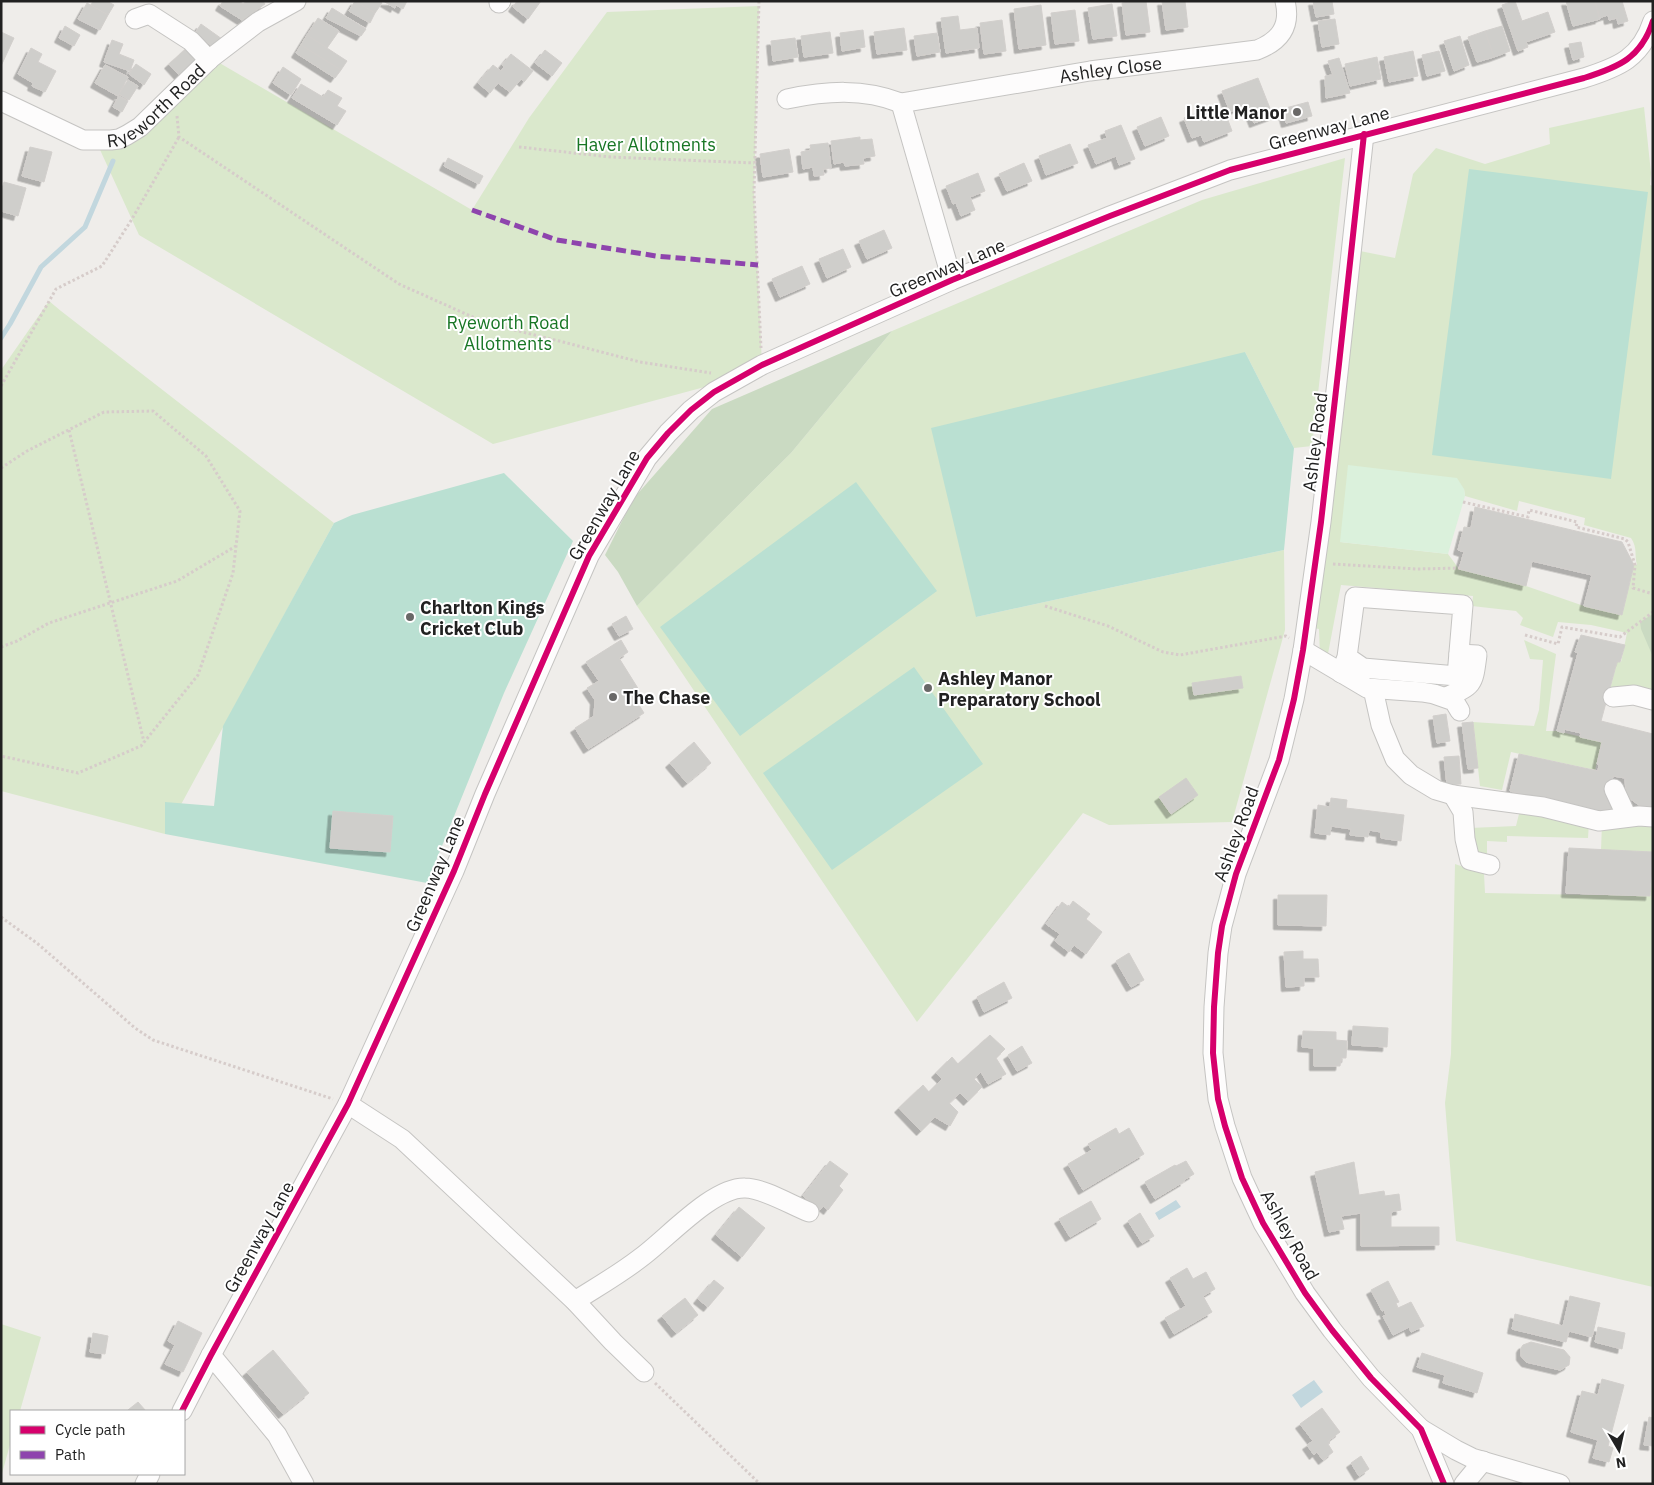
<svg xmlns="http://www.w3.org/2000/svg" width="1654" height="1485" font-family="'IBM Plex Sans',sans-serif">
	<defs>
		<filter id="shadow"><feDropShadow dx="-4.5" dy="4.5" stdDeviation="0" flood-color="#0004"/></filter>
	</defs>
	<rect width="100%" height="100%" fill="#efedea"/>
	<path fill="#dae8cc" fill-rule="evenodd" d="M759,6L754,193L762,365L738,378L493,444L139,235L96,141L111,140L211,58L472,210L529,118L607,12Z
		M1644,107L1651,173L1650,185L1653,186V698L1610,689L1617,662H1621L1627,633L1591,625L1558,622L1553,637L1520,625L1523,618L1516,611L1472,606L1473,596L1341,585L1327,659L1320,656L1319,629L1309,627L1355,250L1395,258L1413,174L1436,148L1485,164L1550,144L1549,128ZM1464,489L1465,496L1517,511L1519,501L1585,518L1584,525L1631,538C1638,549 1634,554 1637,565H1634L1622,615L1584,606L1526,586L1459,569L1448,554L1340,542Z
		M1345,158L1312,446L1294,448L1245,352L976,617L1284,550L1285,630L1232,822L1109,825L1083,813L917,1022L637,606L791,453L892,331L1202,200Z
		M49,301L61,311L334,523L165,834L1,791V370Z
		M1524,640L1556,654L1546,731H1557L1602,742L1595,770L1511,752L1502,790L1480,786L1473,722L1534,726L1539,710L1543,660L1530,659Z
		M1520,810L1589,822L1588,838L1507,836V842L1487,841V859L1475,856L1470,828L1516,826Z
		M1602,824L1653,826V852L1601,850Z
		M1455,864L1484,874L1485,893L1650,896L1653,871V1287L1456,1241L1445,1103L1451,1054Z
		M1,1324L41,1337L20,1411H11V1441L1,1477Z"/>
	<path fill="#cadac2" d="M892,331L791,453L637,606L618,572L605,555L633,499L712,409Z
		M1653,614V657L1641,629L1640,622Z"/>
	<path fill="#dbf1dc" d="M1348,465L1457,478L1464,489L1465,496L1448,554L1340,542Z"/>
	<path fill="#bae0d2" d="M1469,169L1648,192L1611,479L1432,455Z
		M1245,352L1294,448L1284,550L976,617L931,428Z
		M504,473L573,541L504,693L427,883L165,834V802L214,806L223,726L334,523L352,515Z
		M856,482L937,591L740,736L660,627Z
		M914,667L983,764L832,870L763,773Z"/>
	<path fill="#c2d7de" d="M1176,1200L1181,1207L1159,1220L1155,1213Z
		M1314,1380L1323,1392L1301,1408L1292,1395Z"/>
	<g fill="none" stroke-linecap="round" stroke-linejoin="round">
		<path stroke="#c2d7de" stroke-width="5" d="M1,338L10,324L41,267L85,227L113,161"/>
	</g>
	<path fill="#cfcecb" stroke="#d2cfcc" filter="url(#shadow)" d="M93,1H107L114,5L108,15L91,5Z
		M223,1H239L243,4L247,1H263L265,4L242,20L220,6Z
		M355,1H379L382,3L375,13Z
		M355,1L375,13L370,23L349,11Z
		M383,1H407L403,9L396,5L395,8Z
		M517,1H541L528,19L513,7Z
		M1137,1H1146L1150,32L1126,35L1122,3Z
		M1162,1H1185L1188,27L1166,30Z
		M1313,1H1332L1334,14L1316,17Z
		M1513,1H1515L1522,21L1548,12L1555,32L1526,42L1528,47L1518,51L1502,5Z
		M1566,1H1595L1600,19L1573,26Z
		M1595,1H1622L1628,21L1618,24L1617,18L1609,20L1608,15L1599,18Z
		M87,3L108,15L100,30L78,19Z
		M1112,4L1117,36L1093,39L1088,8Z
		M1041,5L1046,45L1019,49L1014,9Z
		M332,8L366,29L361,36L326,18Z
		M1075,10L1079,41L1055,44L1051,13Z
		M958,16L960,30L977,28L979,48L946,53L941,18Z
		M318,18L339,31L327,48L307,35Z
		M1335,19L1339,44L1322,47L1318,21Z
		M1002,20L1006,51L984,54L980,23Z
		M201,24L222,39L213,47L195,33Z
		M65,26L80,35L74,46L59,38Z
		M1502,26L1510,51L1494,57L1485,31Z
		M904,28L907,50L877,54L874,32Z
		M863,30L865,47L842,51L840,33Z
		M1485,31L1494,57L1477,62L1468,37Z
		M1,32L14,38L1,66Z
		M830,32L833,53L804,57L801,36Z
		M937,33L940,52L917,56L914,36Z
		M307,35L347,61L341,70L301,45Z
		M1460,36L1469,65L1454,71L1444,41Z
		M795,38L798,57L773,61L771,41Z
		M112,40L123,44L119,54L134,60L130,71L104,62Z
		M1581,42L1584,57L1573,60L1569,44Z
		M190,45L200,57L180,76L169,64Z
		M301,45L341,70L335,78L296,53Z
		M31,48L42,54L38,62L56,71L45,92L32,86L33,83L18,74Z
		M545,50L562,63L552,76L535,63Z
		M1413,51L1418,76L1389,82L1384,57Z
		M1439,51L1445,71L1427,76L1422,55Z
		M511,54L533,71L524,82L521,79L510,92L498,83L490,93L478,83L493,65L501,71L504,67L502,65Z
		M1377,57L1381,79L1350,86L1345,64Z
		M1339,58L1350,93L1326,98L1325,76L1333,75L1328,61Z
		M136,64L151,74L144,85L129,74Z
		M105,65L128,77L118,96L95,83Z
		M283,67L301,79L291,95L273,83Z
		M1258,78L1273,116L1254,123L1248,107L1244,108L1243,106L1230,112L1222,91Z
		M128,80L138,86L129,100L119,94Z
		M301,84L323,97L328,90L342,98L337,106L346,111L337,125L292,98Z
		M119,96L128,101L122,112L113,107Z
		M1308,102L1312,116L1286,123L1282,109Z
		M1213,107L1217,119L1226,115L1232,131L1204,142L1201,135L1192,138L1184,118Z
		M1161,117L1169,136L1145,146L1137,127Z
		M1121,125L1135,159L1119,165L1116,156L1096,164L1088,145L1107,138L1105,131Z
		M860,137V140L872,139L875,156L863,158L864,164L845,166L844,162L834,164L831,141Z
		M828,143L831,168L823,169L824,175L814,176L813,167L803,169L801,152L811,150L810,145Z
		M1070,144L1078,163L1046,175L1039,156Z
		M30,147L52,152L44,182L22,176Z
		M789,149L793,172L763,177L760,154Z
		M448,158L483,176L479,184L444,166Z
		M1024,163L1032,181L1007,191L999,174Z
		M978,173L985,191L970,197L975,210L961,216L956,203L953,204L946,186Z
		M4,182L26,188L18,216L1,211V192Z
		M884,230L892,248L867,259L859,241Z
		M843,249L851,267L827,278L819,259Z
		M802,266L810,284L780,297L772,279Z
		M1475,507L1622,542L1634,565L1622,615L1584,606L1592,575L1532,561L1526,586L1459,569L1464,552L1458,550L1464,527L1471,528Z
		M626,616L633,629L619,636L612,624Z
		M1581,635L1625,645L1620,662H1617L1601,721L1653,734V812L1644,810V807L1639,805L1629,798L1626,794L1625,778L1613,776L1608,799L1615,801L1611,818L1510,791L1519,754L1598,771L1599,765L1597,764L1602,742L1580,737L1581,733L1564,729V733L1557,731L1578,653L1575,652Z
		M621,640L628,652L619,658L639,690L632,694L644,713L588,749L575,728L594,716L595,700L587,688L599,681L586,662Z
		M1241,676L1243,688L1194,695L1192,683Z
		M1446,714L1450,741L1437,743L1433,716Z
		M1473,722L1478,768L1468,769L1462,723Z
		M694,742L711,763L687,783L670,763Z
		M1459,756L1461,784L1447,785L1444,757Z
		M1186,778L1198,795L1171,814L1159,797Z
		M1331,798L1347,800L1346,808L1404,815L1401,841L1381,838V832L1369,830L1368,837L1350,835L1351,829L1331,826L1330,835L1315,833L1318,805L1330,807Z
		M333,811L393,816L390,852L330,848Z
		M1569,848L1653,852L1650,896L1566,893Z
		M1278,895H1327L1326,926L1278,925Z
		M1073,901L1090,914L1086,919L1102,932L1086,954L1074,945L1069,952L1055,941L1060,934L1046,924L1062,902L1069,907Z
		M1303,951V959H1318L1319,977H1304V986L1286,987L1284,952Z
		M1129,953L1144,980L1131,987L1116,961Z
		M1004,982L1012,998L984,1012L977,997Z
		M1353,1026L1388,1028L1387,1047L1352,1045Z
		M1303,1031L1336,1032V1040L1347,1041L1346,1058H1341L1340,1066H1314V1048L1302,1047Z
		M990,1035L1005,1049L996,1058L1006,1074L988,1084L981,1072L974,1079L982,1087L968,1101L960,1093L949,1103L958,1112L950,1126L935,1117L921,1131L899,1108L923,1085L929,1092L942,1079L936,1073L952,1057L958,1064Z
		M1022,1046L1032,1063L1017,1071L1008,1055Z
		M1116,1128L1119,1134L1129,1128L1144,1154L1083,1190L1068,1164L1092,1150L1088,1144Z
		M830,1161L848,1174L839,1186L843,1190L828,1210L823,1206L820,1210L803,1196Z
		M1186,1161L1194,1174L1184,1180L1185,1181L1155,1199L1145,1182L1175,1165L1176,1166Z
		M1354,1162L1359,1195L1384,1191L1385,1196L1399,1194L1401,1210L1391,1212V1227H1439V1245L1361,1246V1213L1341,1216L1344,1229L1329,1232L1315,1172Z
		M1091,1201L1101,1219L1070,1237L1059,1219Z
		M739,1207L765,1228L742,1257L716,1235Z
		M1140,1213L1154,1236L1142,1243L1128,1221Z
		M1187,1268L1193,1279L1206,1272L1215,1289L1203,1296L1212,1312L1174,1334L1165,1318L1186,1306L1170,1278Z
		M714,1280L724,1288L708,1307L698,1299Z
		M1388,1281L1399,1302L1396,1303L1398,1308L1411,1302L1424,1326L1411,1332L1409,1327L1393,1335L1383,1316L1386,1315L1384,1310L1382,1311L1371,1290Z
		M1570,1296L1600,1303L1592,1337L1569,1331L1566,1342L1512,1329L1515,1314L1563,1326Z
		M685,1298L698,1315L676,1333L662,1316Z
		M178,1321L202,1333L183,1372L165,1364L175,1345L168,1341Z
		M1598,1327L1625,1333L1622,1349L1595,1342Z
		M93,1333L108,1336L105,1354L90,1352Z
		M1531,1342L1564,1350L1570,1357L1569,1365L1560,1370L1526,1362L1521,1356V1348L1523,1345Z
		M273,1350L309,1393L283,1414L247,1372Z
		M1422,1353L1483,1373L1477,1393L1443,1383L1445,1375L1417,1367Z
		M1602,1379L1624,1385L1608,1446L1613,1448L1609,1462L1593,1458L1598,1440L1571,1432L1582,1391L1598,1395Z
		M138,1402L146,1411H129L128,1410Z
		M1322,1408L1340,1432L1328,1441L1330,1443L1328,1444L1333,1452L1323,1460L1317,1452L1314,1455L1307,1445L1313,1441L1300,1424Z
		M1649,1417L1653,1418V1446L1644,1445Z
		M1361,1456L1369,1469L1359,1476L1351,1463Z"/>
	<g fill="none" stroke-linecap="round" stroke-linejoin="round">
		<g stroke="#c5c4c2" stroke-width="21">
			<g id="minor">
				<path d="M499,3L501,1"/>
				<path d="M135,19L149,14L191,41L209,60"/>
				<path id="s1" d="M787,99C826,91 863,88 901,103L1090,71L1257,50C1280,41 1291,26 1285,1"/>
				<path id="s2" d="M1,101L83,140H111L119,139L127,135L140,127L211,58L258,22L296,1"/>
				<path d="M901,103L952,280"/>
				<path d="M1364,134L1339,364L1321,522L1303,650L1294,699L1279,760L1236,874L1222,926L1218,953L1214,1007L1213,1053L1218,1099L1225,1126L1242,1178L1263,1223L1305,1293L1332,1330L1371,1378L1421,1429L1444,1484"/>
				<path d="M1303,650L1367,688L1422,692L1434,694L1454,701L1460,711"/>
				<path d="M1341,673L1347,657L1355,597L1463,605L1457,676L1363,668L1347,657"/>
				<path d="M1373,689L1381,725L1395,759L1411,775L1436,790L1453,795L1543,807L1599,821L1639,816L1653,817"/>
				<path d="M1446,697C1474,685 1473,685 1477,655L1459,654"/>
				<path d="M1613,697L1634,695L1653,700"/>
				<path d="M1614,789L1627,817"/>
				<path d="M1453,795L1463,812L1465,839L1470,860L1490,865"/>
				<path d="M348,1104L402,1139L575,1301L613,1342L644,1372"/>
				<path d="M575,1301C597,1287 618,1275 639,1259C666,1240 712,1187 745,1188C763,1188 791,1205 809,1212"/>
				<path d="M211,1355L277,1435L304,1484"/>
				<path d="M182,1411L211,1355L348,1104L454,871L485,794L589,556L647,458L668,433L691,410L714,392L762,365L952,280L1110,216L1230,170L1584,78C1619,67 1641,58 1653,21"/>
				<path d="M1421,1429L1456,1450L1472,1458L1560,1484"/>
				<path d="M145,1484L150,1474"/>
				<path d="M1464,1484L1483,1461"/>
			</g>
		</g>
		<path stroke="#d6ccca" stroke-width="3" stroke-dasharray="2.5 2.5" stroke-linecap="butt" d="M759,1L754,193L761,348
			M177,116L179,137L399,284L486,323L563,342L640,362L711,373
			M519,147L611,157L754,163
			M1,386L56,289L102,266L132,219L179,137
			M69,430L144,742
			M1,468L27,451L104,412L153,411L206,456L240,511L233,573L198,675L141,746L78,773L1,756
			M1463,502L1528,517L1529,510L1577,522L1576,527L1625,539L1628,542L1635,565L1633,588L1653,594
			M1333,564L1417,569L1460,568
			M1045,606L1108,626L1163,652L1180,655L1286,636L1289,638
			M1525,635L1558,644L1562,627L1620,637L1653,612
			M1,647L17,641L49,623L177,581L236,546
			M1,917L38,944L135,1028L153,1040L333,1099
			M655,1383L760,1484"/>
		<use href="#minor" stroke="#fdfcfc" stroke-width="19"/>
		<path stroke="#8e44ad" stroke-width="5" stroke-dasharray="10 5" stroke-linecap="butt" d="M472,210L557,240L656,256L758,265"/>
		<g stroke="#fff" stroke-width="9">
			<path id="cycleway" d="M1364,134L1339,364L1321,522L1303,650L1294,699L1279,760L1236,874L1222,926L1218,953L1214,1007L1213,1053L1218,1099L1225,1126L1242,1178L1263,1223L1305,1293L1332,1330L1371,1378L1421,1429L1444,1484
				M182,1411L211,1355L348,1104L454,871L485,794L589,556L647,458L668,433L691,410L714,392L762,365L952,280L1110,216L1230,170L1584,78C1619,67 1641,58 1653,21"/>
		</g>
		<use href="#cycleway" stroke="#d6006c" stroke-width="6"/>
	</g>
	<g fill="#696867" stroke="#fff" stroke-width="2">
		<circle cx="1297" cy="112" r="5"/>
		<circle cx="410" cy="617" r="5"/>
		<circle cx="928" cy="688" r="5"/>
		<circle cx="613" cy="697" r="5"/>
	</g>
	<g text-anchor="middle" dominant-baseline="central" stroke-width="4" stroke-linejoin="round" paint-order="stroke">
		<g font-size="18" fill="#212121" stroke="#fff">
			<text stroke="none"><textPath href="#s1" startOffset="328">Ashley Close</textPath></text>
			<text stroke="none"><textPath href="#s2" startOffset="176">Ryeworth Road</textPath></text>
			<text transform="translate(1329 128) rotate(-15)">Greenway Lane</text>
			<text transform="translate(947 268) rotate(-23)">Greenway Lane</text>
			<text transform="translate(1315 442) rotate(-83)">Ashley Road</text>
			<text transform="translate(604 505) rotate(-60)">Greenway Lane</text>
			<text transform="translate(1236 834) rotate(-70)">Ashley Road</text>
			<text transform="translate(435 874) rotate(-67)">Greenway Lane</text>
			<text transform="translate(1290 1235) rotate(61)">Ashley Road</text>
			<text transform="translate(259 1237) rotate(-61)">Greenway Lane</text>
		</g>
		<g font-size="18" font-weight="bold" fill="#212121" stroke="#fff" text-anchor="start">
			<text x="1287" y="112" text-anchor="end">Little Manor</text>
			<text x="420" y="607">Charlton Kings<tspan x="420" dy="21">Cricket Club</tspan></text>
			<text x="938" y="678">Ashley Manor<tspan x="938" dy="21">Preparatory School</tspan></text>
			<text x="623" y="697">The Chase</text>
		</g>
		<g font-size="18" fill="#187625" stroke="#fff">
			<text x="646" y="144">Haver Allotments</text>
			<text x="508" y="322">Ryeworth Road<tspan x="508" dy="21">Allotments</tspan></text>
		</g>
	</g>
	<rect width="1654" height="1485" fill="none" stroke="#212121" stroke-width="5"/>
	<rect x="10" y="1410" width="175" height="65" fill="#ffffff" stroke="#a6a6a6"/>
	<rect x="20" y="1426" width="25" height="8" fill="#d6006c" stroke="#a6a6a6"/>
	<text x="55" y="1435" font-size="15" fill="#212121">Cycle path</text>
	<rect x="20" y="1451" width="25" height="8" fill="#8e44ad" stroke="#a6a6a6"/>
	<text x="55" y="1460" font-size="15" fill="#212121">Path</text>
	<g transform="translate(1619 1450) rotate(171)" stroke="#ffffff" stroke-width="4" paint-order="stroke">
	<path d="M0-4L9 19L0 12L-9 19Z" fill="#212121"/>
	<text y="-8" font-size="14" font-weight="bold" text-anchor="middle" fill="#212121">N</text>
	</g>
</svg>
